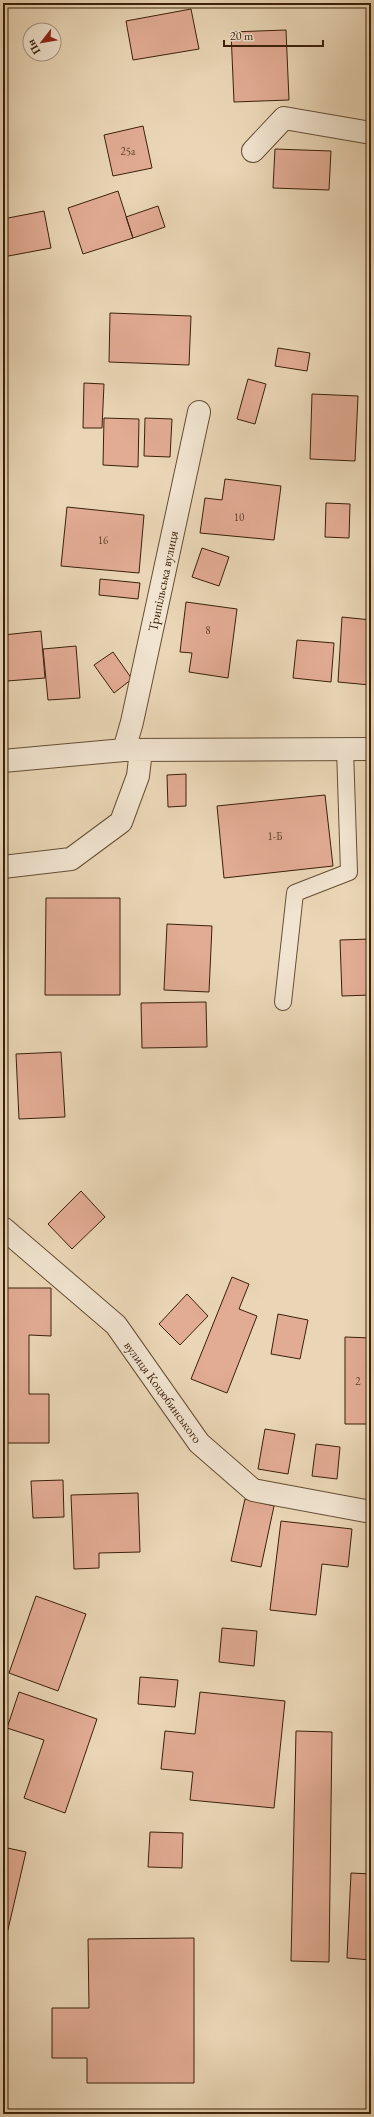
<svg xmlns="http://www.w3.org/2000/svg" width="374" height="2117" font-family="'EB Garamond',serif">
	<rect width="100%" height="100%" fill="#ead6b6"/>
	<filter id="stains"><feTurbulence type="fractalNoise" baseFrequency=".005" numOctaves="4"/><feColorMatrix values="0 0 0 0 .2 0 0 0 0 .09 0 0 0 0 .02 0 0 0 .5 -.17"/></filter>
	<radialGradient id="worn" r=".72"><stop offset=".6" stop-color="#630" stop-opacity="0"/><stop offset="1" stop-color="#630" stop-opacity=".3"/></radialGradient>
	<path fill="#e2ab94" stroke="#3a2009" d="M191,9L199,49L133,60L126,21Z
		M286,30L289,100L234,102L231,32Z
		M143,126L152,168L113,176L104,135Z
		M275,149L331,151L329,190L273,188Z
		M118,191L133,238L83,254L68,208Z
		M158,206L165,227L133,238L126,217Z
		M44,211L51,248L3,257V219Z
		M110,313L191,316L189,365L109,362Z
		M278,348L310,353L307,371L275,366Z
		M248,379L266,384L255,424L237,419Z
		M84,383L104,384L102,428H83Z
		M312,394L358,396L355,461L310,459Z
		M104,418L139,419L138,467L103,465Z
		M145,418L172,419L170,457L144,456Z
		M225,479L281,486L274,540L200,533L205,498L222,500Z
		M326,503L350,504L349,538L325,537Z
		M67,507L144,515L139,573L61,566Z
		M202,548L229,557L219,586L192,577Z
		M100,579L140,583L138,599L99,595Z
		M186,602L237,609L228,678L189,672L192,653L180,652Z
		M342,617L371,620L370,685L338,682Z
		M41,631L45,678L7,681L3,635Z
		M297,640L334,643L331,682L293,678Z
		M76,646L80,698L48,700L43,649Z
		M113,652L132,679L114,693L94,665Z
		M186,774V806L168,807L167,775Z
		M325,795L333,866L224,878L217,806Z
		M46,898H120V995H45Z
		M167,924L212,926L209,992L164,990Z
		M371,939V995L342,996L340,940Z
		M206,1002L207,1047L142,1048L141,1003Z
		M61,1052L65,1117L19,1119L16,1054Z
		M81,1191L105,1217L72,1249L48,1224Z
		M232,1277L249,1284L239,1309L257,1316L227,1393L191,1379Z
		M3,1288H51V1336L29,1335V1394H49V1443H3Z
		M187,1294L208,1316L180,1345L159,1324Z
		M278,1314L308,1320L300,1359L271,1354Z
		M345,1337L371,1338V1424H345Z
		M265,1429L295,1434L288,1474L258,1469Z
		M316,1444L340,1447L337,1479L312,1476Z
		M63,1480L64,1517L33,1518L31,1481Z
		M138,1493L140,1552L99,1553V1568L74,1569L71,1495Z
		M245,1499L274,1506L261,1567L231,1561Z
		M281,1521L352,1529L348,1567L322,1564L316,1615L270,1610Z
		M36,1596L86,1614L58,1691L9,1673Z
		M222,1628L257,1631L254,1666L219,1662Z
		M369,1643H371V1704H368Z
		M140,1677L178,1680L175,1707L138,1704Z
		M19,1692L97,1719L65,1813L24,1798L44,1740L7,1728Z
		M200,1692L285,1701L274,1808L190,1800L193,1772L161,1769L165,1731L195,1734Z
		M296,1731L332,1732L329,1962L291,1961Z
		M150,1832L183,1833L182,1868L148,1867Z
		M3,1847L26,1852L3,1951Z
		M351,1873L371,1874V1960L347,1958Z
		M194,1938V2083H87V2058H52V2008H89L88,1939Z"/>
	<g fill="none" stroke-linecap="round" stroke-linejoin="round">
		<g stroke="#664e34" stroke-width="18">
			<path id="lane" d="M283,1002L295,893L349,872L345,749"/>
		</g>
		<g stroke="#664e34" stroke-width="24">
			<path id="street" d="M253,151L284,118L371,133
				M124,750L132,722L199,412
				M3,761L124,750L371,749
				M3,867L71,859L121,822L138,776L141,750
				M3,1228L116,1325L199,1443L253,1490L371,1512"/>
		</g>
		<use href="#lane" stroke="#f1e4d0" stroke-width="16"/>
		<use href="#street" stroke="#f1e4d0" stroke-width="22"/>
	</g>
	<g text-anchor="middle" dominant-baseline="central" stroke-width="3" stroke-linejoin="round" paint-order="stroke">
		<g font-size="11" fill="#64432c">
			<text x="128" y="151">25а</text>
			<text x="239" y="517">10</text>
			<text x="103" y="540">16</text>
			<text x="208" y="630">8</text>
			<text x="275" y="836">1-Б</text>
			<text x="358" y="1381">2</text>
		</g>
		<g font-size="13" fill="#3a2009" stroke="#f1e4d0">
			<text transform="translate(163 581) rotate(-78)">Трипільська вулиця</text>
			<text transform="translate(163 1392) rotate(54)">вулиця Коцюбинського</text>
		</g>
	</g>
	<rect width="374" height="2117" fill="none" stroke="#ead6b6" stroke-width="16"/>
	<rect x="4" y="4" width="366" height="2109" fill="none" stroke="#3a2009" stroke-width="2"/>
	<rect x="8" y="8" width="358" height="2101" fill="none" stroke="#3a2009"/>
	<g transform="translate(42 42) rotate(239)"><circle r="19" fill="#f1e4d0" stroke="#a89680"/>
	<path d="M0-3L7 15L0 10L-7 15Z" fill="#8f2418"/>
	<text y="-6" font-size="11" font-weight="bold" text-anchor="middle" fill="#3a2009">Пн</text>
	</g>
	<path d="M224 40v6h99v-6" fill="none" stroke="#3a2009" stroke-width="2"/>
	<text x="230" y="40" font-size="12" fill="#3a2009" stroke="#f1e4d0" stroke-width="3" paint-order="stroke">20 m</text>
	<rect width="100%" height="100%" filter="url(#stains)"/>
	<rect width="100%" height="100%" fill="url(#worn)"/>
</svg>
